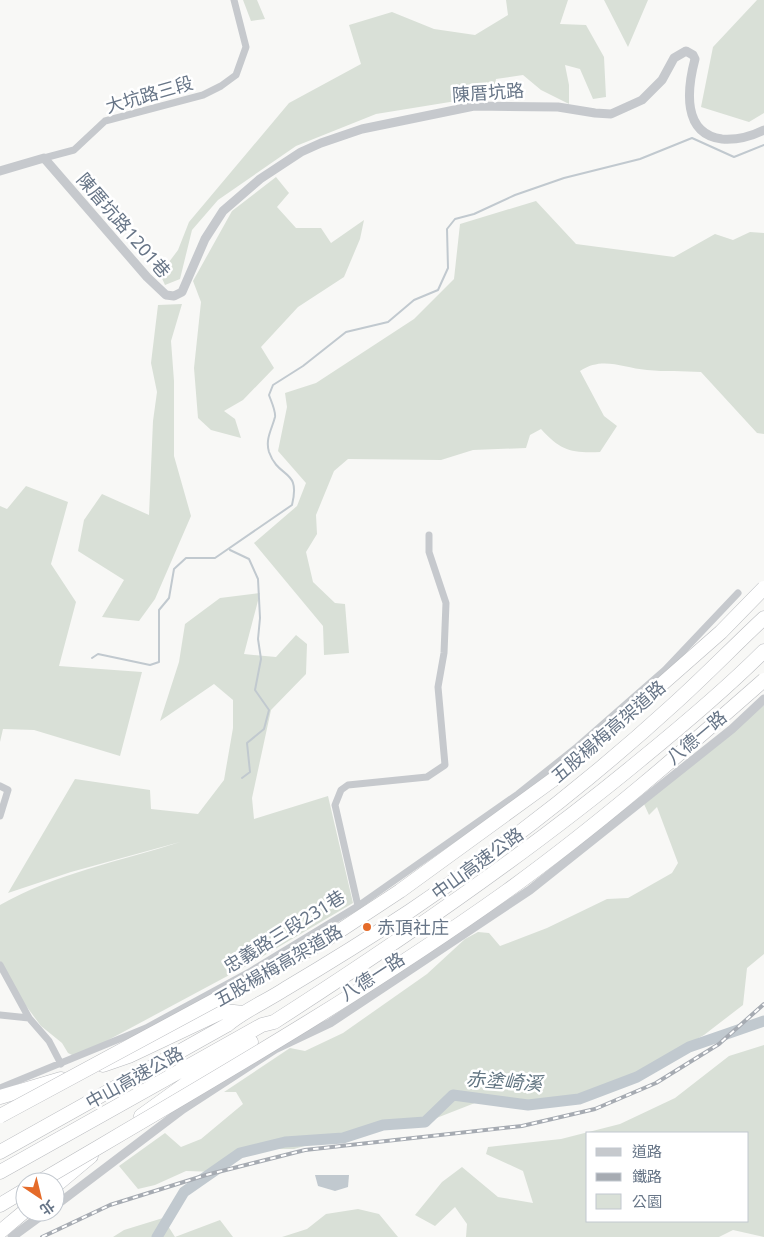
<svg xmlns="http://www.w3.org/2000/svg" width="764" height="1237" font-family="'Noto Sans','Noto Sans TC',sans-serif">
	<rect width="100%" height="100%" fill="#f8f8f6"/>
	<path fill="#d9e0d7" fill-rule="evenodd" d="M243,0H257L265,19L251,21Z
		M506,0H568L560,24L586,25L604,57L606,97L593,99L580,69L565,65L569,85V104L541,90L523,75L496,79L493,95L376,114L296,146L218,200L192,230L180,279L165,285L160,274L178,250L189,222L289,103L361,64L349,25L392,12L434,29L475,35L508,15Z
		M604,0H648L628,47Z
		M757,0H764V113L749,122L701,107L713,47Z
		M276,177L289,193L277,207L296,228H321L331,243L364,220L360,239L344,277L298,307L261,347L274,368L243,400L224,411L235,419L241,438L211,430L198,418L194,368L201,302L193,281L232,211Z
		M536,201L576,244L674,257L715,234L733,240L750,232L764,233V434L757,433L701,372C683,371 665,372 647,370C622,368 603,356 580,371L604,416L617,426L600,452C571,453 561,451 541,429L530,435L526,448L473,450L441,460L348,459L334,471L316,515L317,534L306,552L313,582L335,603L345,604L349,653L324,655L323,626L254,543L297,506L306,483L278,451L287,407L285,393L316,383L414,319L454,279L460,224Z
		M182,304L171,341L174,381V456L191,516L155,599L139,621L102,617L124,580L78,551L84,520L102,494L149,515L153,421L157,392L151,363L158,305Z
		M26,486L68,502L51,564L76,602L59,666L142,672L120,756L34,730L3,729L0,742V506L7,509Z
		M260,593L244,654L276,657L296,635L307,644L306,674L271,710L252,798L254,819L328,796L353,903L248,965L84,1053L74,1056L68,1053L62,1043L41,1026L21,999L0,961V905C54,874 121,861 180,842L71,872L8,893L75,779L150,790L151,809L198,814L224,780L233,728V700L214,684L160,721L179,662L185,624L220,598Z
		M764,705V954L747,968L743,1005L704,1035L631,1076L559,1104L480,1101L434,1119L348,1134L294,1149H242L216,1172L186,1171L155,1185L138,1189L119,1166L165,1133L181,1147L201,1139L243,1104L236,1092H224L290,1048L305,1051L343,1033L427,974L465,939L478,932L489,933L500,946L547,928L607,899L628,898L672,873L678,863L657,807L649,815L644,804Z
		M764,1045V1237L733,1230L719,1237H466L467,1224L455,1207L435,1226L415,1215L442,1182L462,1167L498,1197L533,1203L523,1171L486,1154L488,1147L561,1139L620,1124L675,1098L729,1056ZM588,1133H748V1221H588Z
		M358,1209L379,1214L398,1237H282L307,1229L326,1214Z
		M163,1218L175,1237L220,1220L233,1237H113L124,1230Z"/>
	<path fill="#c1c9cf" d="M315,1175H349L348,1187L335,1191L318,1186Z"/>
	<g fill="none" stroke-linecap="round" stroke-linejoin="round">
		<path stroke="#c1c9cf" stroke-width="2" d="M230,550L249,559L258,579L260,618L258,639L261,659L255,690L269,710L264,729L247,743L250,772L242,778
			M92,658L98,654L150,665L159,662V610L169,598L174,569L186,558H215L292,505C301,468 279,480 269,452C265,439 272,429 275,417C276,411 271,401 269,395L273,385L303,366L346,332L388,322L414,300L438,290L448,268L447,229L455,219L474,214L515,195L564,178L640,159L692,138L734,157L764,145"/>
		<path stroke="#c1c9cf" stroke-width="11" d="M157,1237L184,1192L240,1153L285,1142L343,1138L383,1125L425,1122L453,1095L528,1105L579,1099L637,1077L689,1047L764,1021"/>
		<g stroke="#b9bbbf" stroke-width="15">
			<path id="motorway" d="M103,1065L129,1056L224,1011L243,1013
				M0,1097L61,1079
				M141,1116L201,1073L251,1042
				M0,1152L227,1025C245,1010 265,1002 285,989C327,964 369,938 410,911C502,849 592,779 674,704C705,676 734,646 764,618
				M0,1172L262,1025L274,1022C400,941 524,856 639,761C682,726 725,690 764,651
				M55,1186L91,1156
				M0,1205L25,1190
				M0,1232L25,1211"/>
		</g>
		<path stroke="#c6c9cd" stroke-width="7" d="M44,158L74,150L105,121L203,95L221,86L236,75L246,47L234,0
			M0,786L8,790L0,816
			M358,906L335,805L341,790L348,785L427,777L445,765L438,687L444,653L446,603L429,552V535
			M0,965L29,1018L49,1041L61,1064
			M0,1015L29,1018
			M0,1088L146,1028L251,971L358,906L518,794L577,747L665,670L738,593"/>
		<path stroke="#c6c9cd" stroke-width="9" d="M0,171L44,158L147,277L166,295L174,296L182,292L205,239L223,211L260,179L301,152L321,143L362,129L474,106L558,107L595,113L611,114L642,100L662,80L674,58L686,51L693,55L695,59C687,89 682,134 722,139C736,140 752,136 764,130
			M55,1206L183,1109L275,1049L330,1023L530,890L732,729L764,699
			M12,1237L46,1212"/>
		<use href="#motorway" stroke="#fff" stroke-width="14"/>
		<g stroke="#a6abb2" stroke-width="4">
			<path id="rail" d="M42,1237L110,1205L206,1175L305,1150L522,1126L595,1109L656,1083L719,1044L764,1004"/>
		</g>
		<use href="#rail" stroke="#fff" stroke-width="2" stroke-dasharray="5.5" stroke-linecap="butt"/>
		<g stroke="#b9bbbf" stroke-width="15" stroke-linecap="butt">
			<path id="motorway-bridge" d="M0,1116L321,943L400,891L554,779L721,632L764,588
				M39,1182C197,1089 357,998 507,891C597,826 681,753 764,680"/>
		</g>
		<use href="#motorway-bridge" stroke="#fff" stroke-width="14"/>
	</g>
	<circle fill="#e56b29" stroke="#fff" stroke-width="2" cx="367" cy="927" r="5"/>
	<g text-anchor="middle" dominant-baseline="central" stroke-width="5" stroke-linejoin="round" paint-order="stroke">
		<g font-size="18" fill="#677587" stroke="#fff">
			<text transform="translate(488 92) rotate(-4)">陳厝坑路</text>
			<text transform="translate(149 94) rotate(-16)">大坑路三段</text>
			<text transform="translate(124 225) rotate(49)">陳厝坑路1201巷</text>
			<text transform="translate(608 731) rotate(-41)">五股楊梅高架道路</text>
			<text transform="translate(696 737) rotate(-40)">八德一路</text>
			<text transform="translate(477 863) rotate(-36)">中山高速公路</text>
			<text transform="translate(284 931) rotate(-32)">忠義路三段231巷</text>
			<text transform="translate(278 965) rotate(-30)">五股楊梅高架道路</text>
			<text transform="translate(372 976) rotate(-33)">八德一路</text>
			<text transform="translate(134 1077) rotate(-29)">中山高速公路</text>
		</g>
		<g font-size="18" fill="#677587" stroke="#fff" text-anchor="start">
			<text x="377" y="927">赤頂社庄</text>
		</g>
		<g font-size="19" font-style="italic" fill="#637683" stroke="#fff">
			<text transform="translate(504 1081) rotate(4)">赤塗崎溪</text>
		</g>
	</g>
	<rect x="586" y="1132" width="162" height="90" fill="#ffffff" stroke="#c2c8cf"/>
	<rect x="596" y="1148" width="25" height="8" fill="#c6c9cd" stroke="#c2c8cf"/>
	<text x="632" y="1157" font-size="15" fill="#677587">道路</text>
	<rect x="596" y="1173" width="25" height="8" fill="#a6abb2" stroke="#c2c8cf"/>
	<text x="632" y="1182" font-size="15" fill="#677587">鐵路</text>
	<rect x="596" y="1194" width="25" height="15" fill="#d9e0d7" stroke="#c2c8cf"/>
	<text x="632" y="1207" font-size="15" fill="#677587">公園</text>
	<g transform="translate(40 1197) rotate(145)"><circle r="24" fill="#ffffff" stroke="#c2c8cf"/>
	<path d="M0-4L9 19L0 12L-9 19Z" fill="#e56b29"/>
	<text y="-8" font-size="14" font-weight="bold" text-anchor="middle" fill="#677587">北</text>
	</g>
</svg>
